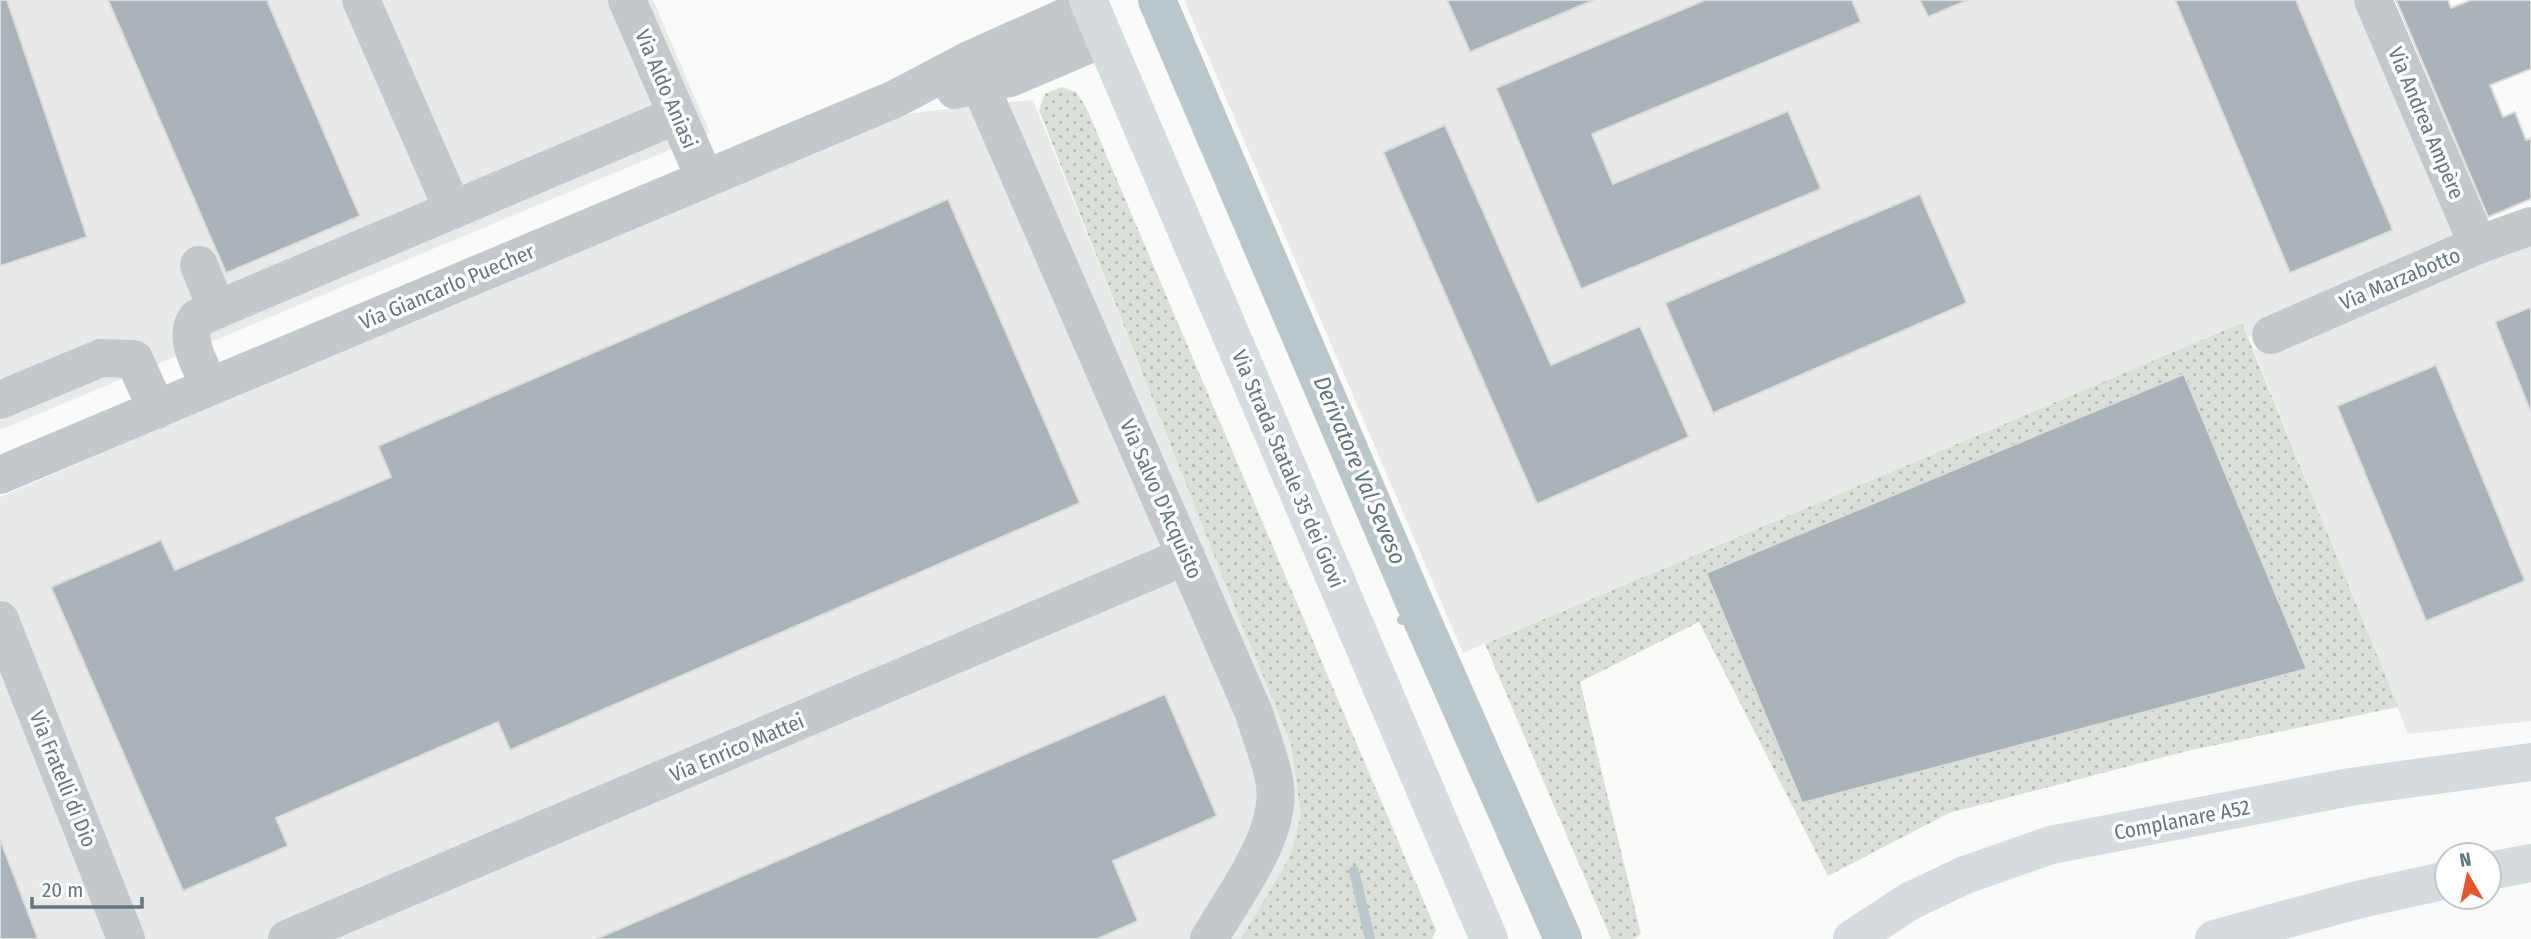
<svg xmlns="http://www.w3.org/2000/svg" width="2531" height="939" font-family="'Fira Sans Condensed',sans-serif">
	<defs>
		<pattern id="green-dots" width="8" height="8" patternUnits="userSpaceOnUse" patternTransform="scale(1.75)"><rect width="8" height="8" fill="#dadfd7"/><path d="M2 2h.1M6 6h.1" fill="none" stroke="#b4b9b4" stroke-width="1.8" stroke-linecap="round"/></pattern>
	</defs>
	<rect width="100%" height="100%" fill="#fafaf8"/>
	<path fill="#e8e9e9" d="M0,0H653L710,133L0,430Z
		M1184,0H2363L2468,242L2248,337L2242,323L1463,653Z
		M1033,100L1291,744L1301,815L1290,856L1241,939H0V497L708,192L912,113Z
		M2531,233V721L2408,734L2254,350L2484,250Z"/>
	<path fill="url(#green-dots)" d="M1061,87L1076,92L1086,107L1436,930L1432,939H1241L1290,856L1301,815L1291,744L1229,593L1039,110L1045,94Z
		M2242,323L2398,707L2187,751L1949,813L1828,876L1699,622L1580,682L1641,934L1633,939H1611L1485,644Z"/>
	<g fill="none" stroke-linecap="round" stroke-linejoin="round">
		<path stroke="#bbc7cb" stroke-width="10" d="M1402,620L1419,613
			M1354,871L1370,939"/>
		<path stroke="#bbc7cb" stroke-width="38" d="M1157,0L1419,613L1563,939"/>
	</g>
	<path fill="#aab3b9" stroke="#dcdcda" stroke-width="2" d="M0,0H7L87,237L0,266Z
		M108,0H267L360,216L226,273Z
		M1447,0H1594L1470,52Z
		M1705,0H1852L1861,22L1592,134L1613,184L1788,111L1821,189L1581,289L1496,88Z
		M1920,0H1968L1928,17Z
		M2175,0H2296L2393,230L2290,273Z
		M2396,0H2448L2451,8L2471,0H2531V69L2490,85L2503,117L2515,112L2526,140L2531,138V199L2488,217Z
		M1445,125L1551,365L1640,326L1689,437L1537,504L1383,152Z
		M1920,194L1967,303L1713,413L1665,303Z
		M948,199L1080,503L510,750L498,722L276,818L288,846L183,891L51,587L161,540L175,570L391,477L378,446Z
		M2531,307V413L2495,322Z
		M2436,365L2525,581L2426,621L2337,406Z
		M2184,374L2307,669L1802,803L1706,573Z
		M1165,694L1217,816L1113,861L1138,921L1097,939H596Z
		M0,839L38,939H0Z"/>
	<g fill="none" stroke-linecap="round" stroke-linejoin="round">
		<path stroke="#c3c8cc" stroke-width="38" d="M361,0L453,210
			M627,0L705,179
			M2373,0L2478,245
			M969,60L1254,713C1260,734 1273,765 1275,786C1281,837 1233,897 1209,939
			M955,90L1010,78L1104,38
			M199,265L217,310
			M2271,335L2478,245L2531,226
			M210,387C201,366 182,338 197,318L677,115
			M0,400L101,358L134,359L157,410
			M0,475L895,99L969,60L1090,6
			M0,620L126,939
			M287,939L1186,556"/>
		<path stroke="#d6dbdf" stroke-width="38" d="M1088,0L1489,939
			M1852,939L1910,901L1965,875L2051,845L2350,787L2531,762"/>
		<path stroke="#d6dbdf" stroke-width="38" d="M2489,871L2531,863
			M2214,939L2357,900L2447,880"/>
	</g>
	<g text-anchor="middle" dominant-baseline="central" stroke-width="7" stroke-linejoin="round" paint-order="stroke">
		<g font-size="21" fill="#657683" stroke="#fff">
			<text transform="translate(666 89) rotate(67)">Via Aldo Aniasi</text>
			<text transform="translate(2426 123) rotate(67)">Via Andrea Ampère</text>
			<text transform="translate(2400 279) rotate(-23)">Via Marzabotto</text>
			<text transform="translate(447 287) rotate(-23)">Via Giancarlo Puecher</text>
			<text transform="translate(1288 469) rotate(67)">Via Strada Statale 35 dei Giovi</text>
			<text transform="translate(1161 499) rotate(66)">Via Salvo D'Acquisto</text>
			<text transform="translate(737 748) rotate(-23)">Via Enrico Mattei</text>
			<text transform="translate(63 779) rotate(68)">Via Fratelli di Dio</text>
			<text transform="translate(2182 820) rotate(-11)">Complanare A52</text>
		</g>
		<g font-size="23" font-style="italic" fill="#60757c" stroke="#fff">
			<text transform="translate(1360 470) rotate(67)">Derivatore Val Seveso</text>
		</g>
	</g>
	<g transform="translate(2468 876) rotate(351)"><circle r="33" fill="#ffffff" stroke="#c1c8cd" stroke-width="2"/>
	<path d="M0-5L12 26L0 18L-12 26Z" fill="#e4572e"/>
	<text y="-10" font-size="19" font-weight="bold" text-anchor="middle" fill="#657683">N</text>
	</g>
	<path d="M32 897v10h110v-10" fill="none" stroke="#657683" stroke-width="3.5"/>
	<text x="42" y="897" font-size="21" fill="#657683" stroke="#ffffff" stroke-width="5" paint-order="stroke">20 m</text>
</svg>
